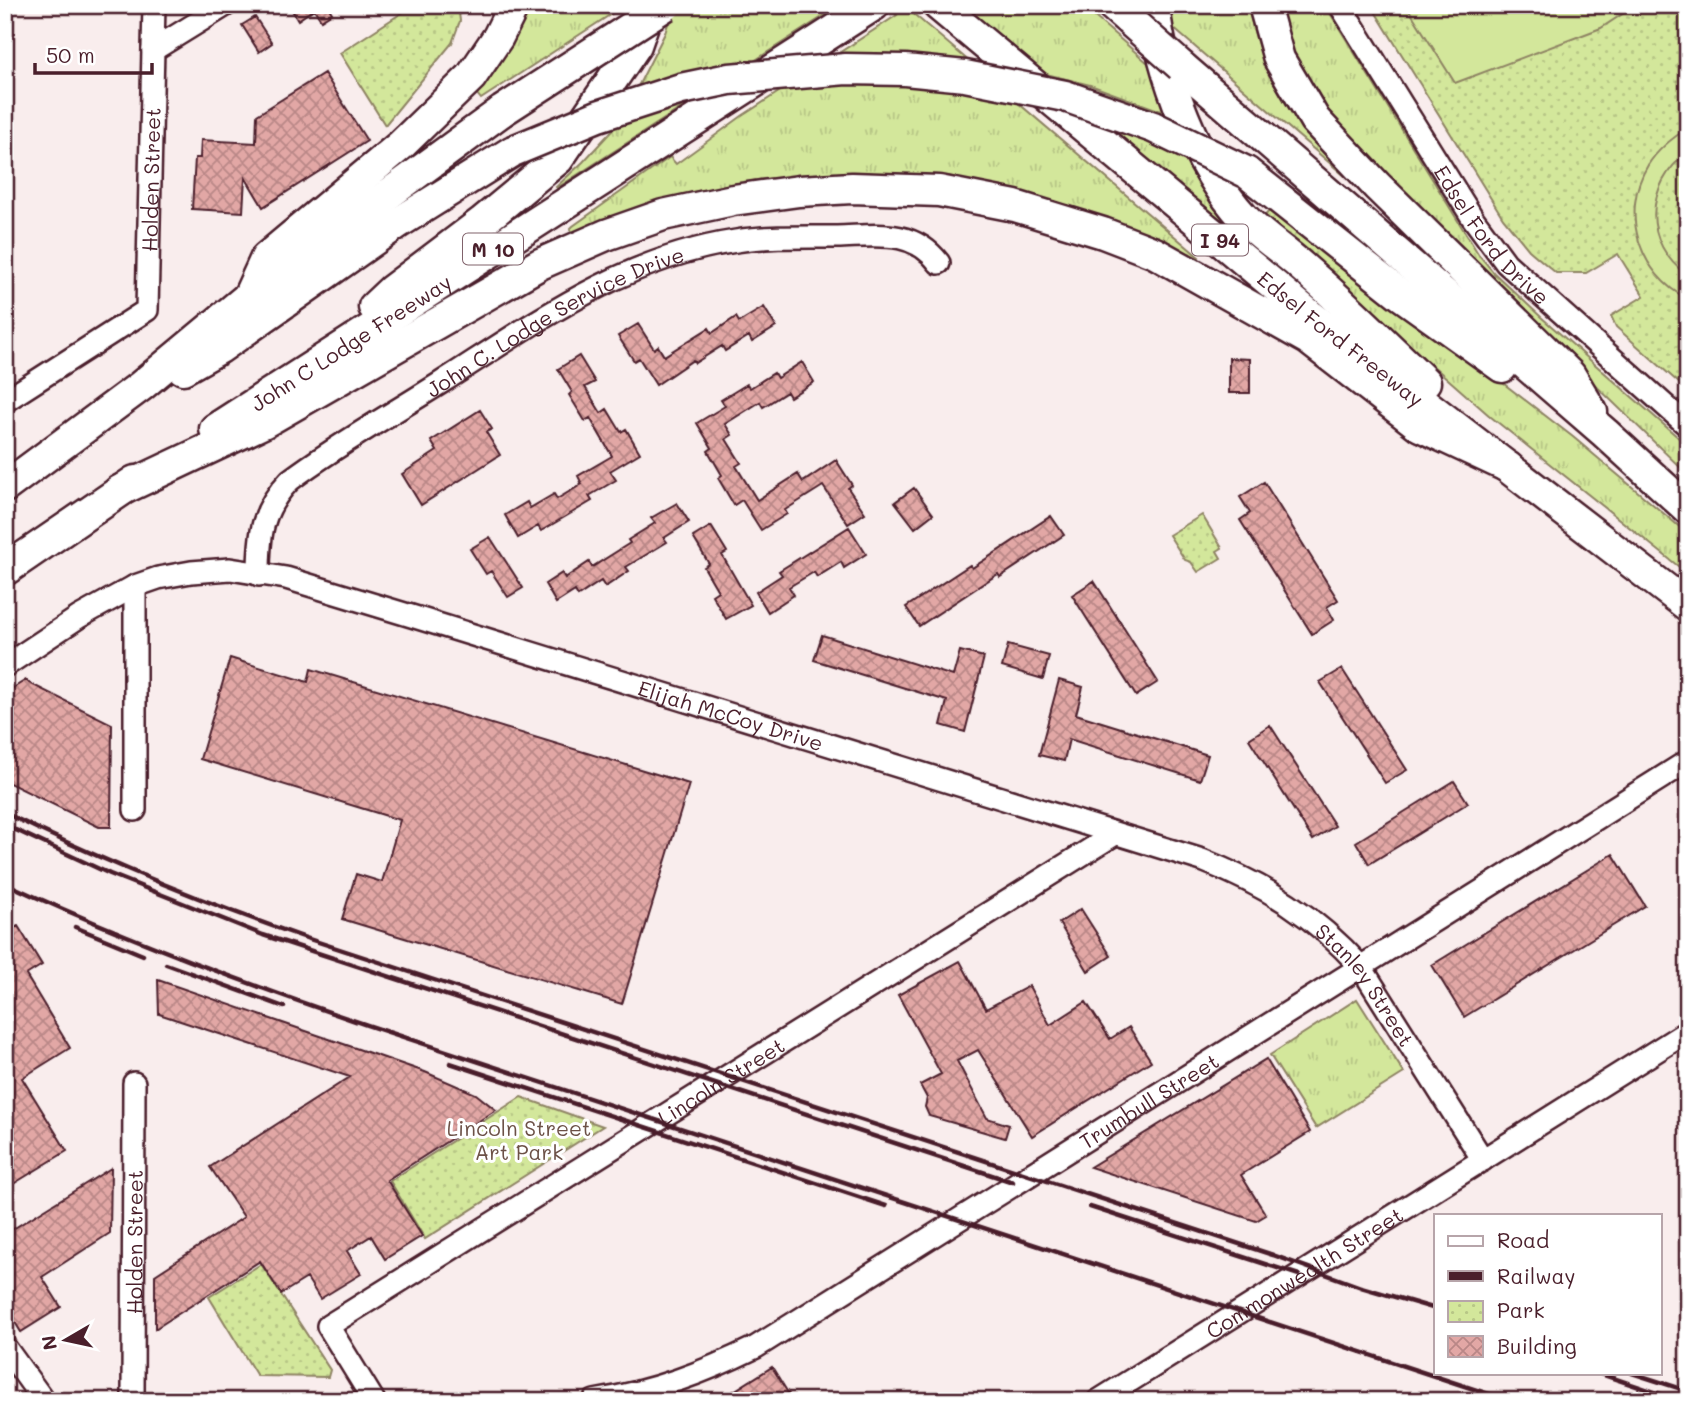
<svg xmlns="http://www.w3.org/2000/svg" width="1693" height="1406" font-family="Mali,sans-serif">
	<defs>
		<pattern id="grass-tufts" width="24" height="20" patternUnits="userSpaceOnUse" patternTransform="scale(1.75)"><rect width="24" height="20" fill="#d3e79b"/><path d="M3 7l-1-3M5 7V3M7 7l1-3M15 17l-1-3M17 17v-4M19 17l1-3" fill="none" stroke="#b7c686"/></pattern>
		<pattern id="park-dots" width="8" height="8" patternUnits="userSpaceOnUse" patternTransform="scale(1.75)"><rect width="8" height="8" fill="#d3e79b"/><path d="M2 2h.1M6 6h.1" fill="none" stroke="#b7c686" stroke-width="1.8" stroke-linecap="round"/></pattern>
		<pattern id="building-cross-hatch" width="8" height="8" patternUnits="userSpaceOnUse" patternTransform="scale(1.75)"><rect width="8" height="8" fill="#e2a7a5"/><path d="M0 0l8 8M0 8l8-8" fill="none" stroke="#b98787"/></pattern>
	</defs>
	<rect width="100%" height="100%" fill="#f9eded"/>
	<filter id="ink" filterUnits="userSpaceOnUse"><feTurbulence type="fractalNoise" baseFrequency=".0143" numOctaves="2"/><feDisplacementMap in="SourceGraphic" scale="14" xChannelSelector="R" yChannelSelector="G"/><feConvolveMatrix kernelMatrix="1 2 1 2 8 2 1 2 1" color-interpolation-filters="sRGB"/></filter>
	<g filter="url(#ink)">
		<path fill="url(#grass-tufts)" stroke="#8e8363" stroke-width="2" d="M530,5H625L481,99L477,94L498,67Z
			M674,5H841L557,188L556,187L583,162L620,122L665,33Z
			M887,5H903L1199,257L1197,261L1138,232L1098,216L1031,197L948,176L876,173L763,179L693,192L639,208L572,233L570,229L573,226L670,157L676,164L742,116L897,15Z
			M955,5H1081L1148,63L1164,112L1090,85L1030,70Z
			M1168,5H1248C1262,83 1304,139 1361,190L1172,27Z
			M1280,5H1325L1479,255L1494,273L1541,317L1688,446V475L1451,245L1316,101L1287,39Z
			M1097,120L1189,157L1237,226L1262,254L1305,291Z
			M1273,206L1573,437L1688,534V574L1491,417L1264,217Z
			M1357,999L1404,1073L1316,1128L1270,1055Z"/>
		<path fill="url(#park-dots)" stroke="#8e8363" stroke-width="2" d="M414,5H458L460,21L452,43L385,125L340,53Z
			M1371,5H1688V391L1616,327L1611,316L1644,296L1618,254L1586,273H1556L1529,250L1503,218Z
			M1202,515L1222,548L1217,551L1221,558L1198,572L1191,562L1185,560L1169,535Z
			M521,1097L603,1126L425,1239L390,1181Z
			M261,1264L330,1370L328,1377L257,1376L209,1297Z"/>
		<path fill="#d3e79b" stroke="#8e8363" stroke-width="2" d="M1406,5H1636L1601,28L1455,83Z
			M1688,128V152C1644,185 1642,243 1688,276V299C1639,275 1619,212 1648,165C1658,149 1672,138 1688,128Z"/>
		<path fill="url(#building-cross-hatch)" stroke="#4a1f2b" stroke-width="2" d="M289,5H327L332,13L321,20L314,9L298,20Z
			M255,17L272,43L259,52L242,25Z
			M324,73L367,141L263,207L245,177L243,212L192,209L195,158H200L201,140L256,143L257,115Z
			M764,307L776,327L752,342L749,336L725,351L722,346L695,363L693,360L656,385L639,358L634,361L618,336L638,324L654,349L658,346L664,356L709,328L712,333L736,317L739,322Z
			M579,356L595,382L585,387L601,413L607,409L621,432L626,429L640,453L610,471L616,480L589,496L592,501L541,531L538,526L518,538L505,515L527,502L530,508L554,494L557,499L582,484L578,476L612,456L590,418L585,421L569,395L572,392L558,369Z
			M1229,358L1250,359V393H1229Z
			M802,362L814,382L790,397L787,392L763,407L760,402L725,424L732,435L726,439L741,463L736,466L757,500L798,474L803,482L836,460L852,485L848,488L865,513L848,524L823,486L785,510L787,514L761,530L742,500L734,505L718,478L722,475L708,451L712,448L697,423L725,406L721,400L747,384L750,388L774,373L777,378Z
			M480,410L492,429L486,432L500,455L421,505L402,474L437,451L431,441Z
			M1264,482L1338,600L1327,607L1334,620L1312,634L1240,520L1250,513L1240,497Z
			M914,488L933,514L915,528L895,502Z
			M677,503L689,522L664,538L667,542L626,567L629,571L605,587L601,581L578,596L575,591L556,603L545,584L562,573L565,578L589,562L592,567L630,543L628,540L655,523L651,518Z
			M1051,516L1064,535L1000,577L998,574L919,626L906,607L970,565L972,568Z
			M711,526L727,552L722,555L751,605L726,619L712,595L718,591L704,567L709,564L693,537Z
			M849,527L866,554L844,568L841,562L817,577L814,572L789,587L794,595L768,612L756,592L782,575L779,571Z
			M490,537L523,588L508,597L491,571L486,574L470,549Z
			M1094,581L1158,682L1136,696L1072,595Z
			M822,635L953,676L960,651L984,657L965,732L941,725L947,701L814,660Z
			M1008,645L1049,656L1043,679L1002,667Z
			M230,658L308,682L311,669L689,784L622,1004L342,919L356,874L382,882L400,820L200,759Z
			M1342,669L1407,770L1385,783L1320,682Z
			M26,680L29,683L112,724L111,827H99L5,781V693Z
			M1059,680L1083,687L1076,714L1208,755L1200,780L1069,739L1064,761L1039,755Z
			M1270,725L1335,826L1313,840L1249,739Z
			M1454,781L1468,803L1369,864L1356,842Z
			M1613,854L1645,906L1464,1017L1432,965Z
			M1081,909L1111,956L1088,971L1059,923Z
			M18,926L42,965L26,975L70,1048L22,1078L67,1151L5,1189V934Z
			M960,961L986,1009L1029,986L1050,1025L1086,1002L1110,1039L1129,1027L1151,1061L1032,1136L978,1050L957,1061L987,1118L1009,1125L1005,1138L929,1116L925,1107L927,1098L920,1085L941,1074L898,995Z
			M158,980L425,1072L476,1094L496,1110L387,1180L422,1236L385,1259L371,1236L347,1251L361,1274L320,1299L307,1278L281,1294L260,1261L155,1329V1275L244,1217L210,1167L350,1077L159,1014Z
			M1266,1059L1310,1132L1241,1175L1266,1215L1256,1221L1090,1167Z
			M111,1168L110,1233L42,1277L61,1307L21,1332L5,1306V1234Z
			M772,1367L793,1401H718Z"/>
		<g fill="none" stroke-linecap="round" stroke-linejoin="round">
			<g stroke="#4a1f2b" stroke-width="26">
				<g id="minor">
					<path id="s1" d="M1340,5L1472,217L1506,263L1688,426"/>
					<path d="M153,50L226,5"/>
					<path id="s2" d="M5,401L147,310L154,5"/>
					<path id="s3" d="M259,575C259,535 261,510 290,480C338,444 392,414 442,382C536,322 623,258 736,241C769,236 803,237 837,237C876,236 912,228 939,263"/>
					<path id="s4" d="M5,666L79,617L135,586L158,578L191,572L230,569L286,578L418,618L1202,860C1267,886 1314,915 1361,967L1483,1160"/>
					<path d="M135,810V586"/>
					<path d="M5,1347L44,1401"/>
					<path id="s5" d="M133,1401L134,1083"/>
					<path id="s6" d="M374,1401L328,1326L1115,834"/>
					<path id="s7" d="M594,1401C652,1392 703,1373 756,1347L1688,761"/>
					<path id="s8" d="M1098,1401L1688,1031"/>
				</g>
			</g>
			<g stroke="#4a1f2b" stroke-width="35">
				<g id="highway">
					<path id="s9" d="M938,5L1311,316L1688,606"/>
					<path d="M1112,5L1129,20"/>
					<path d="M1154,5C1161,74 1197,167 1244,218C1261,236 1282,249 1301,266C1344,303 1384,343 1425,382"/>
					<path d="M1264,5L1279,59L1315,120L1377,186L1570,375L1592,412"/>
					<path d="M1181,66L1605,433L1688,509"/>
					<path d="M1246,172L1401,295L1502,367"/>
					<path d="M249,295L266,258L401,145L471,77L498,37L514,5"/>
					<path d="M374,307L392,290L482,222L558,159L636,45L650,5"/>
					<path d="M183,369L220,348L398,223L513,151"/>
					<path id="s10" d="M215,429L874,5"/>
					<path d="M5,487L141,386L248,297L502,111"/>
					<path d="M119,491L263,423L540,264L606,235L663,215L733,200L799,191L852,188L939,191L1015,206L1103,233L1155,253L1308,339L1420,426L1508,467"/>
					<path d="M5,570L135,481"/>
				</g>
			</g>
			<use href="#minor" stroke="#fff" stroke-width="21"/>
			<use href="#highway" stroke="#fff" stroke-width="30"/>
			<path stroke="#4a1f2b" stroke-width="4.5" d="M5,813C103,861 203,902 306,938L1273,1255L1361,1287L1436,1309
				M5,825L110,874L263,935L1013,1182
				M5,883C123,938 244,983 367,1025L1510,1401
				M75,927L143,955
				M166,964L284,1007
				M450,1063L886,1206
				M1090,1207L1299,1275
				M1598,1373L1681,1401
				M1632,1373L1688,1391"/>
			<g stroke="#4a1f2b" stroke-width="35" stroke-linecap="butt">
				<path id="highway-bridge" d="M1129,20L1181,66
					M502,111L666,5
					M513,151L598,116L681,89L729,79L846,69L905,70L965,76L1065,96L1153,127L1246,172"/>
			</g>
			<use href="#highway-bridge" stroke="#fff" stroke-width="30"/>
		</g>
	</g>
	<g text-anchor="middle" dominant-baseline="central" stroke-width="6" stroke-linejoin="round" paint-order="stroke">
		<g fill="#fff" stroke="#80626b" stroke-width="2">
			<rect x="1192" y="224.5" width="56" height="31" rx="5"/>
			<rect x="463" y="233.5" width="60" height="31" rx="5"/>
		</g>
		<g font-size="19" font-weight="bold" fill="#4a1f2b">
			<text x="1220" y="240">I 94</text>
			<text x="493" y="249">M 10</text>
		</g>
		<g font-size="21" fill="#4a1f2b" stroke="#fff">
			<text stroke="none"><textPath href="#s2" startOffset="299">Holden Street</textPath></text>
			<text stroke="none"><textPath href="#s1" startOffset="276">Edsel Ford Drive</textPath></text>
			<text stroke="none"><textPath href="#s3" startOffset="413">John C. Lodge Service Drive</textPath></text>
			<text stroke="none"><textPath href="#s9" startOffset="523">Edsel Ford Freeway</textPath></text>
			<text stroke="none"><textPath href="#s10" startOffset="161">John C Lodge Freeway</textPath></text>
			<text stroke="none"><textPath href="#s4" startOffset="772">Elijah McCoy Drive</textPath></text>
			<text stroke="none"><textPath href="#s4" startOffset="1475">Stanley Street</textPath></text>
			<text stroke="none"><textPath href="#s6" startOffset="551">Lincoln Street</textPath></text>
			<text stroke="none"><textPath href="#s7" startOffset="635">Trumbull Street</textPath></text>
			<text stroke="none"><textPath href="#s5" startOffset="159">Holden Street</textPath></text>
			<text stroke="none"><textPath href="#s8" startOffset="243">Commonwealth Street</textPath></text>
		</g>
		<g font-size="21" fill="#6c5147" stroke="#fff">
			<text x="519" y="1127">Lincoln Street<tspan x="519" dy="24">Art Park</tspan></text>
		</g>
	</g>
	<rect width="1693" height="1406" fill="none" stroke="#fff" stroke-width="28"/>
	<rect x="14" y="14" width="1665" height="1378" fill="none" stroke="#4a1f2b" stroke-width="2.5" filter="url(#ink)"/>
	<rect x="1434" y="1214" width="228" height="161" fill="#ffffff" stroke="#b7a5aa" stroke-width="2"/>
	<rect x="1448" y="1236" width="35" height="10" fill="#ffffff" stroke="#b7a5aa" stroke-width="2"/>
	<text x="1497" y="1248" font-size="21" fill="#4a1f2b">Road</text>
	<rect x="1448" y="1271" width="35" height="10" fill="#4a1f2b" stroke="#b7a5aa" stroke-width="2"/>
	<text x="1497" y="1284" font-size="21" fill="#4a1f2b">Railway</text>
	<rect x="1448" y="1301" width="35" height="21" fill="url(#park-dots)" stroke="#b7a5aa" stroke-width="2"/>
	<text x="1497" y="1318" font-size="21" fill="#4a1f2b">Park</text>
	<rect x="1448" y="1336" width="35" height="21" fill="url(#building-cross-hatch)" stroke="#b7a5aa" stroke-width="2"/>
	<text x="1497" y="1354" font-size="21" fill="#4a1f2b">Building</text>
	<g transform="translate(66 1340) rotate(261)" stroke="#ffffff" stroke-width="5" paint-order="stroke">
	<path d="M0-5L12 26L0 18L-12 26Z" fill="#4a1f2b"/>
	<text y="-10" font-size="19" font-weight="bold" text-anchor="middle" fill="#4a1f2b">N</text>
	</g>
	<path d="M35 63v10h117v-10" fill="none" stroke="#4a1f2b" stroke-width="3.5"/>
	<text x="46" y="63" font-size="21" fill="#4a1f2b" stroke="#ffffff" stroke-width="5" paint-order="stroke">50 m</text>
</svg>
